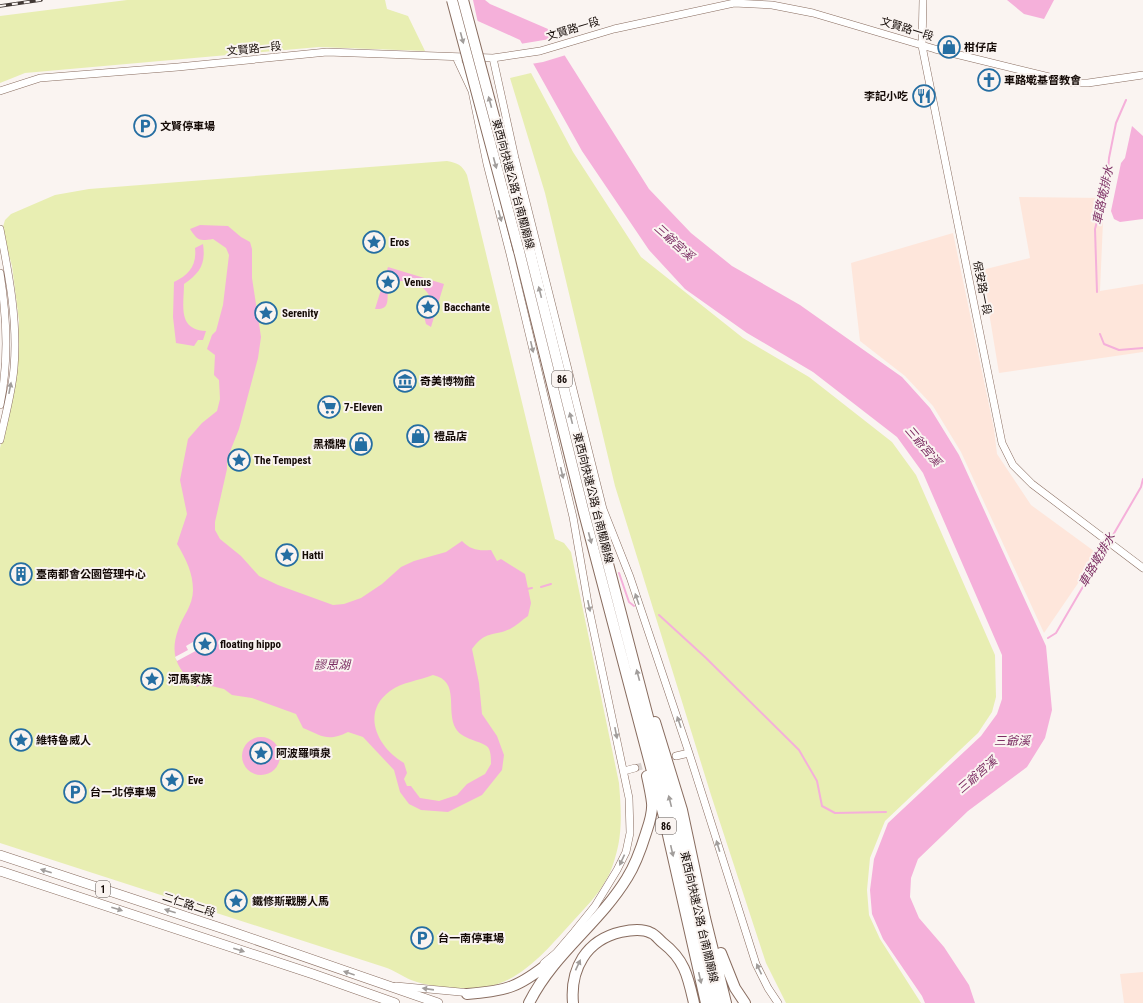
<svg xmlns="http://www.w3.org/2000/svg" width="1143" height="1003" font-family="'Roboto Condensed','Noto Sans TC',sans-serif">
	<rect width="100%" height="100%" fill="#faf4f1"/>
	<path fill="#fee6db" d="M1019,197L1104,198L1100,291L1143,284V352L999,373L982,270L1030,258Z
		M953,233L994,429L997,454L1031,505L1098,554L1044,633L961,452L933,406L905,376L860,341L851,263Z
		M1143,972V1003H1124L1120,974Z"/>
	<path fill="#e8eeb2" d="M127,0H385L387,9L408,16L425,51L319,47L25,73L0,83V16Z
		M531,73L573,152L641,257L743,338L809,377L892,442L916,475L995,655L996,697L992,712L978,733L885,821L870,858L867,890L869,915L880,939L921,1003H786L766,963L711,795L615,486L545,193L510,78Z
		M447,161C458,163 462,165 467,175L555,539L564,543L571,552L619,783C621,808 623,833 615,858C613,865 610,874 606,880C598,895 585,908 574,920C550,946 523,981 486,987C464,990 432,988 411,980C402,976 394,970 384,967L0,843V448L16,376L19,321L12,266L2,230L5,220L11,214L55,195L89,189Z"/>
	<path fill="#f5b0da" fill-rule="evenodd" d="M446,0H485L490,4L548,29L649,189L691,233L732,266L800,305L902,377L930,408L959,455L1046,646L1052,710L1045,738L1027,767L968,811L918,859L911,878L910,897L919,918L944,947L969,985L975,1003H925L922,996L883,939L872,914L870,890L874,859L888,823L981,736L997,714L1002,699V655L923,473L897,437L813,372L747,333L685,289L649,250L582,151L520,40L469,17Z
		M1007,0H1054L1044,19L1024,14Z
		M1132,126L1143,136V219L1120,222L1114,219L1111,211L1121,163L1125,158Z
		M200,225L228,226L241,237L250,242L252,249V278L261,337L258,358L239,429L227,459V469L215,522V530L220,539L241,556L259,576L278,585L333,605L344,604L361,598L382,584L401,567L414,561L446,552L462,541C471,550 478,551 491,550L497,561L501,559L525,574L531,603L528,616C522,620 516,626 510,629C492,637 486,630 472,649L479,683L482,714L497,736L504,755L502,770L482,795L448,812L421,810L409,804L400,792L394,770L363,737L348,732C328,742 322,736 303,728L296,714L252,698L232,695L224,689L203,684L197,687C178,670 169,656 178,630C182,617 193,606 193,590C193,573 186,559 177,544L187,514L180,480L188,439L202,423L217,411L220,399L219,380L214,375L215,355L207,349L212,335L216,331L223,305L229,255L226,248L213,239C199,241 198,241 190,229ZM433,675C461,681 445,711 456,729C463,741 486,741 489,749C491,753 491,760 491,764L485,774L467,784L457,795L439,801L420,798L411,786H407L404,779L407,773L404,763C378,748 360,713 390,691C402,682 418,681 433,675Z
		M203,244C206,264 200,273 184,284C184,305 177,330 206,331L203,340H198L194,346L176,343L173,317L174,282C189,275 197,265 195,248Z
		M388,267L444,284L431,327L426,324L424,316C426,306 435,301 426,291C418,282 399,276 390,287C384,295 394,310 375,309Z
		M242 756a19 19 0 1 1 38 0a19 19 0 1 1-38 0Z"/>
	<path fill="#faf4f1" d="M444,0H473L478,23L468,18Z
		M556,38L566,55L543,62L531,64L520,44Z
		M198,639L203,647L177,661L175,657L188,650L186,646Z"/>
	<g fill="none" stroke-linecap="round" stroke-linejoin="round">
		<path stroke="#f5b0da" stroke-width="2" d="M1097,292L1095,229L1107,183L1109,158L1116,123L1126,100
			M1100,334L1104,344L1119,350L1143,348
			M619,573L629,602L634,606
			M541,587L551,584
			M527,589L532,588
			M659,615L706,658L799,750L817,781L822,806L835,813L886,812
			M1048,638L1056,633L1141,487L1143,479"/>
		<path stroke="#d8d1ce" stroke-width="7" stroke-dasharray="7 3.5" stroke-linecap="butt" d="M635,768L653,763"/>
		<g stroke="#886c5f" stroke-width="8">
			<path id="minor" d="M923,0L922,46L1002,443L1013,465L1032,484L1143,568
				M456,57L472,91L487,164L510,254L573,517L589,609L629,798L630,833L626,852L617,870L595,906L574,932L556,953L544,963
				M493,58L515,158L603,509L630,577L689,753L756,964L768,988L778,1003
				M0,91L40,78L178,67L327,52L493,58L540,51L614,29L734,3L772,5L813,13L935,49L1074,83H1088L1143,75
				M0,229C9,275 18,321 14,368C12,392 5,417 0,440
				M0,273C7,317 9,362 0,405
				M676,756L689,753
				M624,771L635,768
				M396,986L471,993"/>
		</g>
		<g stroke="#886c5f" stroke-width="10">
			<path id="major" d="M0,855L227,930L438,1003
				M0,871L313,974L395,1003"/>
		</g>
		<g stroke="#886c5f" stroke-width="12">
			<path id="highway" d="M529,248L594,510L673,813L716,1003
				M519,251L584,513L663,813L706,1003
				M655,722L682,810L705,918L726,1003
				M721,953L735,988L745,1003
				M467,994C507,991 519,987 550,962
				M529,1003C554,953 599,924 627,878C636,864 641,849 646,833C649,824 653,813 652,803C651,794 649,785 647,776
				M573,1003C570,969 586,940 621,932C630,930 642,928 651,933C655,934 659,940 663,943C685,960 688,977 694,1003"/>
		</g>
		<use href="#minor" stroke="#fff" stroke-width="7"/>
		<use href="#major" stroke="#fff" stroke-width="9"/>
		<use href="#highway" stroke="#fff" stroke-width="10"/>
		<g stroke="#413834" stroke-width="3.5">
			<path id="rail" d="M0,6L41,0"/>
		</g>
		<use href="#rail" stroke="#faf4f1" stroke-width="2" stroke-dasharray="6" stroke-linecap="butt"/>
		<g stroke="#886c5f" stroke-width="12" stroke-linecap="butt">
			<path id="highway-bridge" d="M452,0L519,251
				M463,0L529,248"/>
		</g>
		<use href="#highway-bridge" stroke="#fff" stroke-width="10"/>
	</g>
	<defs><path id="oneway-solid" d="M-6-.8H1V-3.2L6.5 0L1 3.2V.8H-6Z"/></defs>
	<g fill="#a19d9b">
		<use href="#oneway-solid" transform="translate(462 38) rotate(75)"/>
		<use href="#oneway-solid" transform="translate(490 102) rotate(-105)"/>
		<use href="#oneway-solid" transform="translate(495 163) rotate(75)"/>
		<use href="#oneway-solid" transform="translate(500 216) rotate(75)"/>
		<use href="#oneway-solid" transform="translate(540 292) rotate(-104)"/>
		<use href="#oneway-solid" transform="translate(532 347) rotate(77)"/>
		<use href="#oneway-solid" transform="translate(10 388) rotate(-79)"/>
		<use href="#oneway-solid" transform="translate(571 418) rotate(-104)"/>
		<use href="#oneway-solid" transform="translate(562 473) rotate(77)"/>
		<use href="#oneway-solid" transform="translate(590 538) rotate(75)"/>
		<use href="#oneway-solid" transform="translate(637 599) rotate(-109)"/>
		<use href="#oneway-solid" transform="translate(589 606) rotate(78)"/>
		<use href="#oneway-solid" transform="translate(638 675) rotate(-105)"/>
		<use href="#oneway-solid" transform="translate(679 722) rotate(-109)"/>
		<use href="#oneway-solid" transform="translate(616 733) rotate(79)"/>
		<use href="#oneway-solid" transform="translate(670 801) rotate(-104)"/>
		<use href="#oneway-solid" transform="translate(718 846) rotate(-107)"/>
		<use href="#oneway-solid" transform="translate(672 851) rotate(77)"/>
		<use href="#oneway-solid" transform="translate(622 860) rotate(115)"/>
		<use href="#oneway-solid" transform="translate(46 871) rotate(-162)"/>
		<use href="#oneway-solid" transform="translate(117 909) rotate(18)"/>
		<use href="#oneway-solid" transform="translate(170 911) rotate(-162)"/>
		<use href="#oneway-solid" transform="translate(239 950) rotate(18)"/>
		<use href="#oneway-solid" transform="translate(578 965) rotate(-65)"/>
		<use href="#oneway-solid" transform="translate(759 969) rotate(-115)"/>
		<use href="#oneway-solid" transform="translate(349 973) rotate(-161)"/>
		<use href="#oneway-solid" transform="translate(700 978) rotate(77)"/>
		<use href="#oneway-solid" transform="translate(428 989) rotate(-172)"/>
	</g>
	<defs>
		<g id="shop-ring" transform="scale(1.15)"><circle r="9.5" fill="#faf4f1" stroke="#256ea2" stroke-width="1.5"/><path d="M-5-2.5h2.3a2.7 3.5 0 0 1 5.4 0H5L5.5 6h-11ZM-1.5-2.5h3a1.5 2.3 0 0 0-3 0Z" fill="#256ea2"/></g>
		<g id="church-ring" transform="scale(1.15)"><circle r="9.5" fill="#faf4f1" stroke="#256ea2" stroke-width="1.5"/><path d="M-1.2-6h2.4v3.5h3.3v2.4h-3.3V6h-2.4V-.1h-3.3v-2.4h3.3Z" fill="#256ea2"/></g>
		<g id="restaurant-ring" transform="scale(1.15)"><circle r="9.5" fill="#faf4f1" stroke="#256ea2" stroke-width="1.5"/><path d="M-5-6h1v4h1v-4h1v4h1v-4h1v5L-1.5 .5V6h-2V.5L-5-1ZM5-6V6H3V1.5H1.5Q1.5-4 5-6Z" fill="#256ea2"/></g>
		<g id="parking-ring" transform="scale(1.15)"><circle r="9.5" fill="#faf4f1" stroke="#256ea2" stroke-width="1.5"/><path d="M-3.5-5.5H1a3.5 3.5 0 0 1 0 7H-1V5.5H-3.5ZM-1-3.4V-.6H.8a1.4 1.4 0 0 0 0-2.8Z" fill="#256ea2"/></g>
		<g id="sight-ring" transform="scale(1.15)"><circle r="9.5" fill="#faf4f1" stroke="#256ea2" stroke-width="1.5"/><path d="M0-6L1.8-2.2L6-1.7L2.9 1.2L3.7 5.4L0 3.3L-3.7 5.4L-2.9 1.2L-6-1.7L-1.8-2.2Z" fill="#256ea2"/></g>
		<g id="museum-ring" transform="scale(1.15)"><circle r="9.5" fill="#faf4f1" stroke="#256ea2" stroke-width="1.5"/><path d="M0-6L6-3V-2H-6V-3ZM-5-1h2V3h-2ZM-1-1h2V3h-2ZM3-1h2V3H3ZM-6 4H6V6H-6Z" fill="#256ea2"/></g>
		<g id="supermarket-ring" transform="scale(1.15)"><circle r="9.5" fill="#faf4f1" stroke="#256ea2" stroke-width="1.5"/><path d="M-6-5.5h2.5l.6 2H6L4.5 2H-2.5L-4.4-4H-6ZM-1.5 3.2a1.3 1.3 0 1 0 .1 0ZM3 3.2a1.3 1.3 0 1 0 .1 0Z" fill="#256ea2"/></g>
		<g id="building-ring" transform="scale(1.15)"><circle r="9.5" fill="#faf4f1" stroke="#256ea2" stroke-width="1.5"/><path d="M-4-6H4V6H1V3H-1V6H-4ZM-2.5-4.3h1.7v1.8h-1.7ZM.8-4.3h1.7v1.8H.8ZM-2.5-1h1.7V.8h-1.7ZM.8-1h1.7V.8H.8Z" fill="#256ea2"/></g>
	</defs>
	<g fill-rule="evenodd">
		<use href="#shop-ring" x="949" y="47"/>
		<use href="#church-ring" x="989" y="80"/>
		<use href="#restaurant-ring" x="924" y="96"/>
		<use href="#parking-ring" x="145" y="126"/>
		<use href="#sight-ring" x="374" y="242"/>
		<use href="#sight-ring" x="388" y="282"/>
		<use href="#sight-ring" x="428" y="307"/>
		<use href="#sight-ring" x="266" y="313"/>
		<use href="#museum-ring" x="405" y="381"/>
		<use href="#supermarket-ring" x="329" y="407"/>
		<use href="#shop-ring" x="418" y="436"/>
		<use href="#shop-ring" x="361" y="444"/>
		<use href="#sight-ring" x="239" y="460"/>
		<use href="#sight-ring" x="287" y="555"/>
		<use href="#building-ring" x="21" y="574"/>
		<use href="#sight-ring" x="205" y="644"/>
		<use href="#sight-ring" x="152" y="679"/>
		<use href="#sight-ring" x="21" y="740"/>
		<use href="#sight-ring" x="261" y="753"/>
		<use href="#sight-ring" x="172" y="780"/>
		<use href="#parking-ring" x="75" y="792"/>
		<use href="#sight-ring" x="236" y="901"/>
		<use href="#parking-ring" x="422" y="938"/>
	</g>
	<g text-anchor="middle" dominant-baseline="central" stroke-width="4" stroke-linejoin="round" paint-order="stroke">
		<g fill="#faf4f1" stroke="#59504c" stroke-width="1">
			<rect x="552" y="371" width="20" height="16" rx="3"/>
			<rect x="656" y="818" width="20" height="16" rx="3"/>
			<rect x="96" y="881" width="14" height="16" rx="3"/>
		</g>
		<g font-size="10" font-weight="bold" fill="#140a06">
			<text x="562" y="379">86</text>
			<text x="666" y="826">86</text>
			<text x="103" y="889">1</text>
		</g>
		<g font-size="11" fill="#140a06" stroke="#faf4f1">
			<text transform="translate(573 29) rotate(-17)">文賢路一段</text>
			<text transform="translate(907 29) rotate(17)">文賢路一段</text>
			<text transform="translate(254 49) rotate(-6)">文賢路一段</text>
			<text transform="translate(513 184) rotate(75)">東西向快速公路 台南關廟線</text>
			<text transform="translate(982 288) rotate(79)">保安路一段</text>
			<text transform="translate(593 498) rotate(76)">東西向快速公路 台南關廟線</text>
			<text transform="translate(189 905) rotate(18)">二仁路二段</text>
			<text transform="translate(699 917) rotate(77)">東西向快速公路 台南關廟線</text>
		</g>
		<g font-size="11" font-weight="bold" fill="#140a06" stroke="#faf4f1" text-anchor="start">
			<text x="964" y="47">柑仔店</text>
			<text x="1004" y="80">車路墘基督教會</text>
			<text x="908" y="96" text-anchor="end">李記小吃</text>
			<text x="160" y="126">文賢停車場</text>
			<text x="390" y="242">Eros</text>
			<text x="404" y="282">Venus</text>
			<text x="444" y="307">Bacchante</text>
			<text x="282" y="313">Serenity</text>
			<text x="420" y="381">奇美博物館</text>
			<text x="344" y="407">7-Eleven</text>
			<text x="434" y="436">禮品店</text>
			<text x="346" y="444" text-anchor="end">黑橋牌</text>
			<text x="254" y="460">The Tempest</text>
			<text x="302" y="555">Hatti</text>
			<text x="36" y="574">臺南都會公園管理中心</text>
			<text x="220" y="644">floating hippo</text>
			<text x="168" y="679">河馬家族</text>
			<text x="36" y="740">維特魯威人</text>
			<text x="276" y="753">阿波羅噴泉</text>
			<text x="188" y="780">Eve</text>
			<text x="90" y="792">台一北停車場</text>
			<text x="252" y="901">鐵修斯戰勝人馬</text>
			<text x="438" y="938">台一南停車場</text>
		</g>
		<g font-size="12" font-style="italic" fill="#7c2e63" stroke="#faf4f1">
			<text transform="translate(1103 195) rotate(-78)">車路墘排水</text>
			<text transform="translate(674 242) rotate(42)">三爺宮溪</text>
			<text transform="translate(923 446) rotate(50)">三爺宮溪</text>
			<text transform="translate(1097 560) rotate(-60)">車路墘排水</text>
			<text x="332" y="665">謬思湖</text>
			<text x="1012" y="741">三爺溪</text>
			<text transform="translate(977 775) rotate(-41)">三爺宮溪</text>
		</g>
	</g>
</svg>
